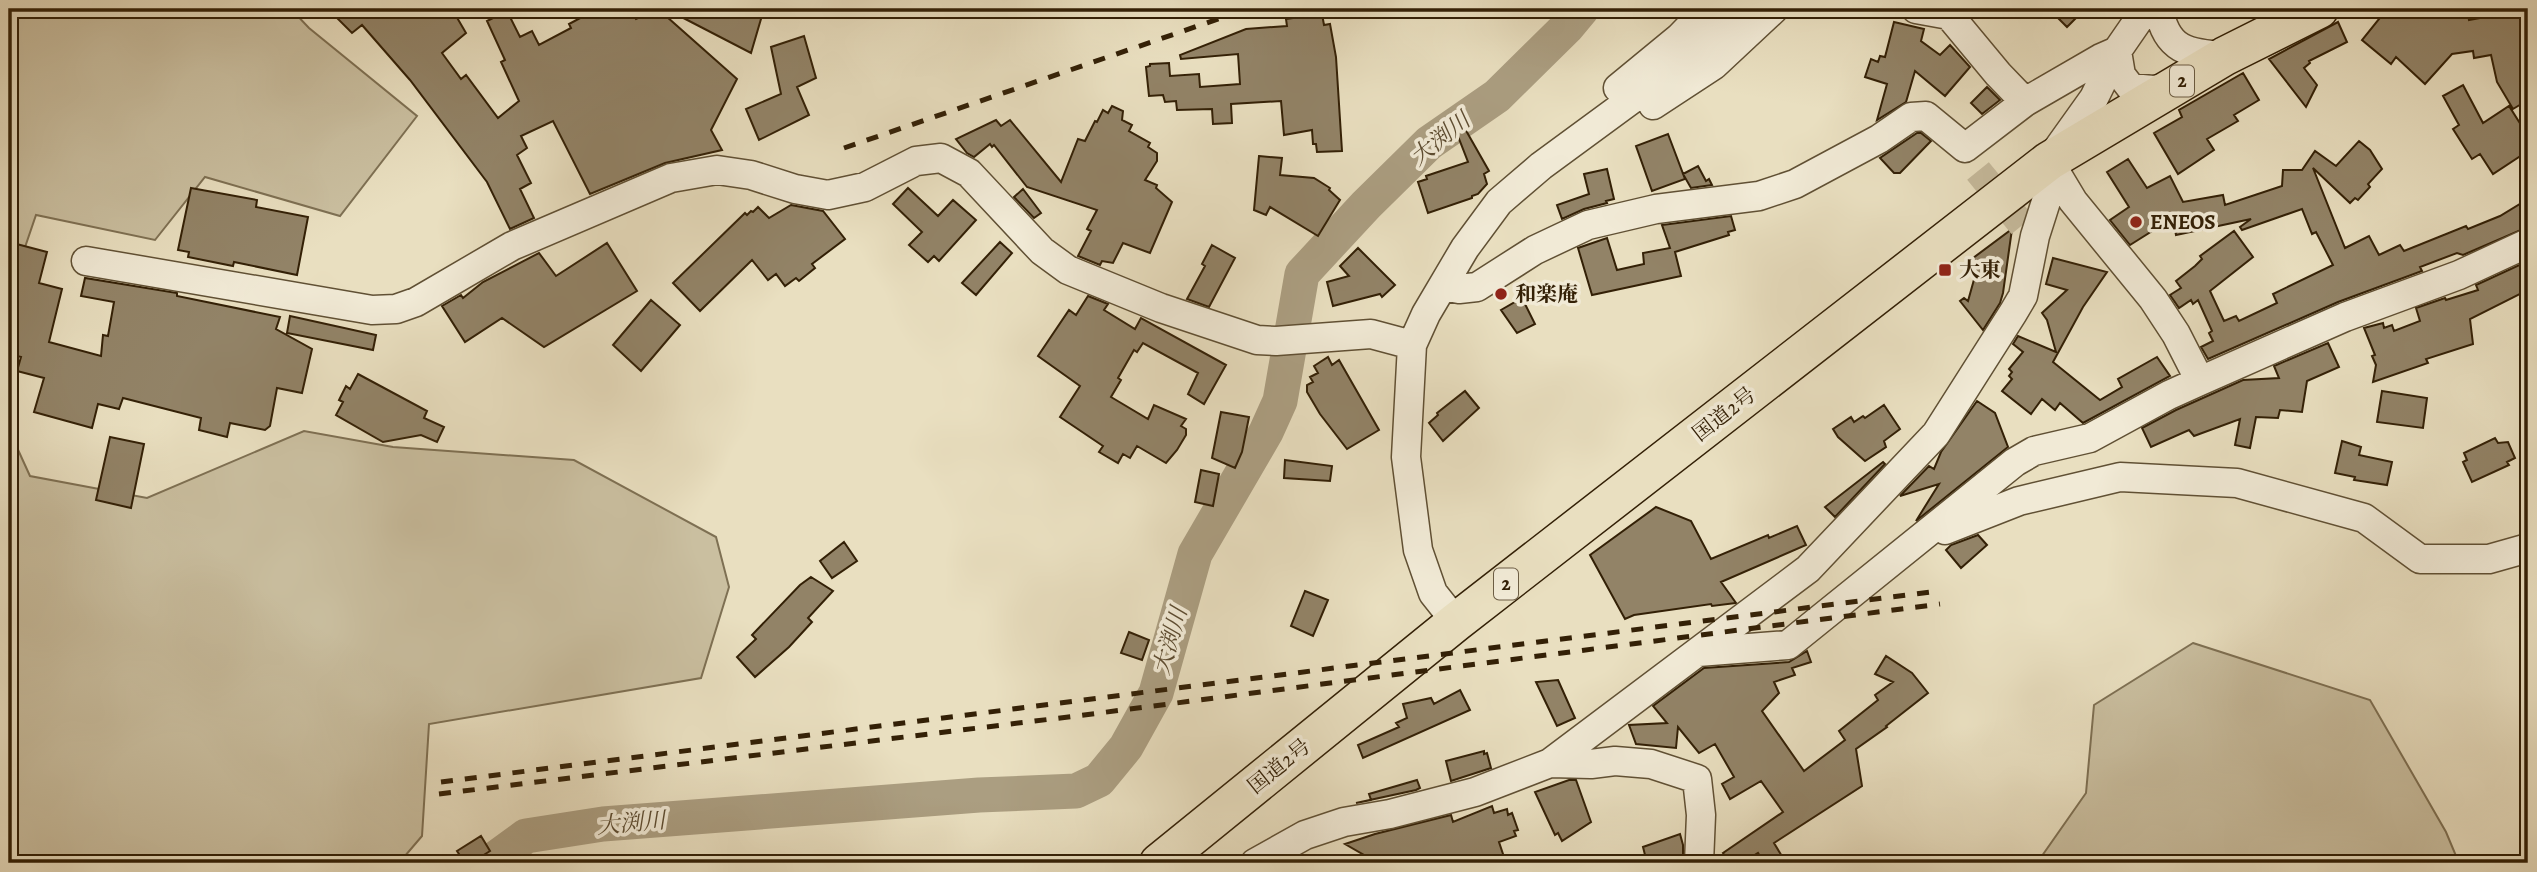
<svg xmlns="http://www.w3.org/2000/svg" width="2537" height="872" font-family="Alegreya,'Noto Serif JP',serif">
	<rect width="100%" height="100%" fill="#e9dfc0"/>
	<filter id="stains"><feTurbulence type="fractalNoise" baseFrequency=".00286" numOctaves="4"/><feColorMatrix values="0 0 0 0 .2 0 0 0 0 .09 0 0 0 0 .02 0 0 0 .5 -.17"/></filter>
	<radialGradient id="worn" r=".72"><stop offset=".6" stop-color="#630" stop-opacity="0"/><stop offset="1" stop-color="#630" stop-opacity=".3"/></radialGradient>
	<path fill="#cabfa0" stroke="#7e7053" stroke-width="2" d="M9,9H291L309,28L417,116L340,216L205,177L155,240L36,215L9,294Z
		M9,430L30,476L147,498L304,431L393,447L574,460L716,537L729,587L701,678L429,724L422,836L399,863H9Z
		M2193,643L2370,700L2446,832L2459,863H2037L2086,793L2094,705Z"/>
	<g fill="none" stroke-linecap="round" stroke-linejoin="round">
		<path stroke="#ab9e81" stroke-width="35" d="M489,863L526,836L603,824L979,795L1076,791L1099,780L1126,747L1156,693L1195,554L1266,432L1280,401L1302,274L1366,205L1429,143L1497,96L1567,27L1582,9"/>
	</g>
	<path fill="#928367" stroke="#332006" stroke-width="2" d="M328,9H452L466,33L442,53L461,79L466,75L498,118L519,101L501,62L505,60L487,21L507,11L520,37L532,31L539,45L571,28L569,24L597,9H630L636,19L658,9L737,79L711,130L722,150L665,163L590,194L553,121L521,136L527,148L517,155L531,183L520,189L534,218L510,229L487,182L410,80L362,25L352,33Z
		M666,9H751L763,12L751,53Z
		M2049,9H2085L2067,27Z
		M2387,9H2408L2418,17L2436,9H2467L2469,20L2528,9V100L2513,109L2497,82L2491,55L2474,58L2473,51L2452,54L2425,84L2396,57L2391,64L2362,40Z
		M1322,14L1324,25L1330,24L1336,57L1342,151L1317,152L1316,144H1313L1312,130L1284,135L1281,101L1231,104L1232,123L1213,124L1212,109L1177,110L1176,101L1165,102L1163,95L1149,96L1146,67L1150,66V64L1169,63L1170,76L1199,74L1200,87L1240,84L1238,54L1181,59L1180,55L1246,29L1287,26L1286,19Z
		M1894,22L1924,29L1921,41L1940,55L1950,45L1970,67L1945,96L1915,71L1906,102L1877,120L1887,84L1865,77L1871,59L1878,62L1880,56L1885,57Z
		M2338,22L2347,42L2309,61L2310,63L2304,68L2317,85L2306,107L2269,59Z
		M804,36L816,78L797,87L809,115L759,140L746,109L781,94L771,47Z
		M2243,73L2259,100L2234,115L2238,121L2207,139L2214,150L2178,174L2154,133L2182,117L2179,110Z
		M2463,85L2483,123L2509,106L2528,136V151L2493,174L2480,154L2472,159L2453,129L2459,125L2443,96Z
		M1987,87L2000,100L1982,114L1971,103Z
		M1112,106L1123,111L1122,120L1132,125L1129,131L1150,143L1148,147L1157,153V161L1145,180L1157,185L1156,188L1172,202L1150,253L1123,243L1113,263L1102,261L1100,265L1078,256L1091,231L1087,229L1097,210L1027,187L994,145L992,147L990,144L974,157L967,153L956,139L996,120L1001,126L1010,120L1061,182L1078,139L1085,141L1095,121L1097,122L1103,110L1108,113Z
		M1464,127L1489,171L1484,174L1487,184L1478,194L1472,196V198L1428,213L1418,182L1427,179L1426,176L1468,162L1456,131Z
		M1917,133H1921L1931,141L1900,173H1894L1880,158Z
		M1668,134L1685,179L1652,191L1636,146Z
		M2359,141L2370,150L2382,169L2368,184L2370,187L2358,200L2355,198L2350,203L2313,168L2345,248L2369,236L2379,255L2400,245L2404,251L2466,226L2468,229L2500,216L2528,199V227L2463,255L2457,253L2420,267L2422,271L2338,302L2208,359L2201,347L2213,341L2209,333L2212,331L2198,300L2193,304L2191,300L2179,308L2170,295L2181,288L2176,281L2195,266L2202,259L2200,256L2234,231L2253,257L2210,291L2224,321L2236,316L2239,321L2277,303L2273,294L2333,265L2316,232L2312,234L2302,209L2242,230L2240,227L2251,219L2176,235L2173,218L2130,245L2110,220L2129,207L2107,172L2128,159L2147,188L2170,176L2183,202L2223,195L2225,205L2282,186L2283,170H2302L2315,151L2336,166Z
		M1259,156L1282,158L1280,175L1314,178L1330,188L1329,190L1340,200L1318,236L1270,207L1266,215L1254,210Z
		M1698,166L1706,181L1709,179L1712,185L1691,188L1683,174Z
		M1607,169L1614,199L1606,201L1607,203L1584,209L1562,219L1557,205L1589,194L1584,174Z
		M191,188L257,200L256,207L308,217L297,275L234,262L233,266L188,257L189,252L178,250Z
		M908,188L938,216L953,200L976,220L939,261L934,256L928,262L909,245L922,232L893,204Z
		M1023,189L1041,213L1034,218L1014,197Z
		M791,205L823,211L845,239L812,264L815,268L799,281L796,278L785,286L776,274L768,280L752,260L700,311L673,283L745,213L747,215L751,211L753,212L758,207L769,218Z
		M1731,216L1735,230L1728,232L1729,235L1675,252L1681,276L1592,295L1578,248L1607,238L1617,270L1644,264L1643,253L1670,248L1662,225Z
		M2012,229L2003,293L2000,303L1983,330L1960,301L1964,298L1968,301L1975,276L1965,264Z
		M9,242L47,252L39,283L62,289L49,342L101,356L103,335L108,336L114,302L81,296L85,278L177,293V296L280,317L276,329L312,349L302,393L277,388L270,426L265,430L230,423L227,437L199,430L201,418L123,398L119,409L98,404L92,428L34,412L44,378L17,371L21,357L9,354Z
		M1000,242L1012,253L976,295L962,283Z
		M607,243L637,291L544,347L502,318L465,342L442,306L461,295L463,298L483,282L539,253L556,276Z
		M1212,245L1235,258L1209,307L1187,299L1205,266L1202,264Z
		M1358,248L1395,285L1382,297L1380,294L1333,306L1327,282L1349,276L1340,266Z
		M2053,258L2107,272L2083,307L2053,362L2100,400L2122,387L2118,379L2157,357L2170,376L2083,423L2060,403L2055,410L2042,399L2031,414L2002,391L2012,379L2009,376L2012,372L2009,369L2023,352L2013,344L2018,336L2056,352L2047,320L2042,313L2067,290L2046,284Z
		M2528,261V290L2470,319L2473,344L2426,359L2428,363L2373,382L2376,365L2372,356L2375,355L2364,328L2383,323L2384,328L2392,325L2394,331L2420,321L2416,308L2445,298L2446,300L2478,290L2476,285Z
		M1088,296L1108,304L1104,310L1135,329L1141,318L1226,365L1204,404L1188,394L1198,373L1143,343L1137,352L1134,350L1118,378L1121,380L1111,397L1148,419L1154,405L1186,419L1181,426L1186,429V435L1177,450L1166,463L1137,446L1130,458L1123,454L1118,463L1099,452L1103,446L1060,417L1080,386L1038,356L1069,310L1076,315Z
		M1522,298L1535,324L1517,333L1501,310Z
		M651,300L680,325L641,371L613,345Z
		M290,316L376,335L373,350L287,333Z
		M2328,343L2339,367L2307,381L2302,412L2280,410L2278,418L2256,417L2250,448L2235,445L2240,419L2194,436L2189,430L2151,447L2142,428L2176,410L2243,380L2279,378L2274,366Z
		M1328,357L1332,365L1339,360L1379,430L1347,449L1320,414L1307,392V385L1313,382L1310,377L1318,373L1314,366Z
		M358,374L427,411L424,418L444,427L437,442L421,435L383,442L336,415L343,402L339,400L346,386L350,389Z
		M1465,391L1479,408L1443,441L1429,423L1438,415L1437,413Z
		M2382,391L2427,398L2423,428L2377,422Z
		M1977,401L1995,413L2008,447L1916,521L1939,484L1900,496L1929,466L1934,469L1941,452Z
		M1884,405L1900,429L1884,441L1886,447L1865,461L1838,437L1833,429L1851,417L1854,422L1863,416L1865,418Z
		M1221,412L1249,417L1242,452L1235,468L1212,458Z
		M110,437L144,444L131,508L96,500Z
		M2495,438L2498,443L2508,442L2515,458L2507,462L2509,465L2472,482L2463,462L2467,460L2464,453Z
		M2342,441L2361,447L2359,455L2392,462L2387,485L2354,480L2355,477L2335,473Z
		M1285,460L1332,466L1330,481L1284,478Z
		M1883,462L1885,464L1835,517L1825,507Z
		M1201,470L1219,474L1213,506L1195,502Z
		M1656,507L1691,521L1711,559L1768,535L1769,538L1797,526L1806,545L1721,582L1736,603L1712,606L1711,604L1634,615L1625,619L1590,555Z
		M1978,535L1987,545L1961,568L1946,550L1951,545Z
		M844,542L857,561L832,578L820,561Z
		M811,577L833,591L808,618L812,622L789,647L755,677L737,657L756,639L752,635L800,585Z
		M1305,591L1328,600L1313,636L1291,626Z
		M1129,632L1149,640L1142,660L1121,653Z
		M1807,651L1811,662L1792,668L1795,675L1774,682L1779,693L1762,711L1804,771L1845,740L1839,731L1878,700L1875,695L1893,682L1875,674L1886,656L1912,673L1928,693L1886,726L1887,727L1856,749L1862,786L1774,843L1786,863H1764L1758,853L1742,863H1730L1723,853L1783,812L1761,781L1730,799L1722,784L1734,777L1715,744L1699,753L1678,727L1676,748L1636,744L1629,725L1667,723L1653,706L1704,668L1789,662Z
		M1558,680L1575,718L1557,726L1536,682Z
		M1460,690L1470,710L1363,758L1358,745L1399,727L1396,723L1407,718L1403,704L1431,698L1434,704Z
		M1484,751V754L1487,753L1491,768L1451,781L1446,761Z
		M1417,780L1420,788L1416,790L1356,803L1371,800L1369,794Z
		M1569,780H1576L1591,822L1562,841L1558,833L1555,835L1535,792Z
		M1492,806L1494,813L1507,809L1508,815L1512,813L1518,830L1514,831L1516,836L1499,842L1506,863H1404L1403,859L1391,862L1366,856L1345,844L1375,834L1451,815L1453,822Z
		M1680,834L1683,845V863H1647L1643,847Z
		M481,836L490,851L471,863H465L457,851Z"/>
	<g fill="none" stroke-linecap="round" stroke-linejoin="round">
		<path stroke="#c5b99b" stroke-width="28" stroke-dasharray="28 14" stroke-linecap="butt" d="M1978,171L2023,226"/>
		<g stroke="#605034" stroke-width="31">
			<path id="minor" d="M1916,9L1949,15L1998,74L2025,102
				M2159,9C2166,50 2188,54 2225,56
				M2117,51L2121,75L2131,88L2153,90L2171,87
				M1618,88L1680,37L1707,9
				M1653,105L1714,65L1774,9
				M2049,161L2073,201L2153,299L2176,334L2200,381
				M86,261L372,310L396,309L416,302L512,246L671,178L717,170L751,175L795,189L828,195L865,187L916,161L941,158L969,173L1042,251L1068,270L1161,308L1257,340L1276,341L1371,334L1412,345
				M1443,286L1459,289L1477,287L1535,250L1588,225L1656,209L1759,196L1795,184L1879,139L1911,117L1926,116L1965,148L2025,102L2101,58L2117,51
				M1945,530L2019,501L2120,477L2237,483L2364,518L2420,559H2489L2528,548
				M1456,622L1433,593L1418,550L1406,457L1412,345L1426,314L1465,248L1499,202L1541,166L1669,72L1723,27L1740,9
				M1698,652L1788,645L2015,462L2034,451L2090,438L2169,395L2200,381L2345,317L2459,275L2528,243
				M1550,763L1591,764L1615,761L1651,764L1697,779L1701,815L1699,863
				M1255,863L1305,835L1344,822L1390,814L1475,792L1550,763L1808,569L1936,434L2013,313L2023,296L2035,236L2049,192V161L2094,98L2117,51L2146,9"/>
		</g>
		<g stroke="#332006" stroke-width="41">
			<path id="highway" d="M1159,863L1456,622L2049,161L2225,56L2319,9"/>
		</g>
		<use href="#minor" stroke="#f1ead6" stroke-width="28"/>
		<use href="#highway" stroke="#e9dfc0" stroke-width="38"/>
		<path stroke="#332006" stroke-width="5" stroke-dasharray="12 12" stroke-linecap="butt" d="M844,148L1247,9
			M441,782L1938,591
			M439,794L1076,716L1940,604"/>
	</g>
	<g fill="#8f2418" stroke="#f1ead6" stroke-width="2.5">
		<circle cx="2136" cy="222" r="7"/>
		<rect x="1938" y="263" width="14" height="14" rx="3.5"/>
		<circle cx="1501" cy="294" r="7"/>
	</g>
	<g text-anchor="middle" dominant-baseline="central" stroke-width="7" stroke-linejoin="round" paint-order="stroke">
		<g fill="#f1ead6" stroke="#6c5d44" stroke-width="2">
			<rect x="2170" y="65.5" width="24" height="31" rx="5"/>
			<rect x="1494" y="568.5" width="24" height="31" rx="5"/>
		</g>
		<g font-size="19" font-weight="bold" fill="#332006">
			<text x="2182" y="81">2</text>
			<text x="1506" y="584">2</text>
		</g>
		<g font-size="21" font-weight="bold" fill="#332006" stroke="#f1ead6" text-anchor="start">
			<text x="2150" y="222">ENEOS</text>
			<text x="1959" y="270">大東</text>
			<text x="1515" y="294">和楽庵</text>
		</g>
		<g font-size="21" fill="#332006" stroke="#f1ead6">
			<text transform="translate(1724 414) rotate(-38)">国道2号</text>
			<text transform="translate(1279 766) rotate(-39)">国道2号</text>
		</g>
		<g font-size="23" font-style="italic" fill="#5d4c31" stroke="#f1ead6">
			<text transform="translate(1440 139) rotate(-39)">大渕川</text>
			<text transform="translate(1170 641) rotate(-74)">大渕川</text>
			<text transform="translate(631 823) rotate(-5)">大渕川</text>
		</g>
	</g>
	<rect width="2537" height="872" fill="none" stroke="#e9dfc0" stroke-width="35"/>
	<rect x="10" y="10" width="2516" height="851" fill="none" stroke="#332006" stroke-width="3.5"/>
	<rect x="18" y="18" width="2502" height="837" fill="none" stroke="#332006" stroke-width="2"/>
	<rect width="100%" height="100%" filter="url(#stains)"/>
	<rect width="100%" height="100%" fill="url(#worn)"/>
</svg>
